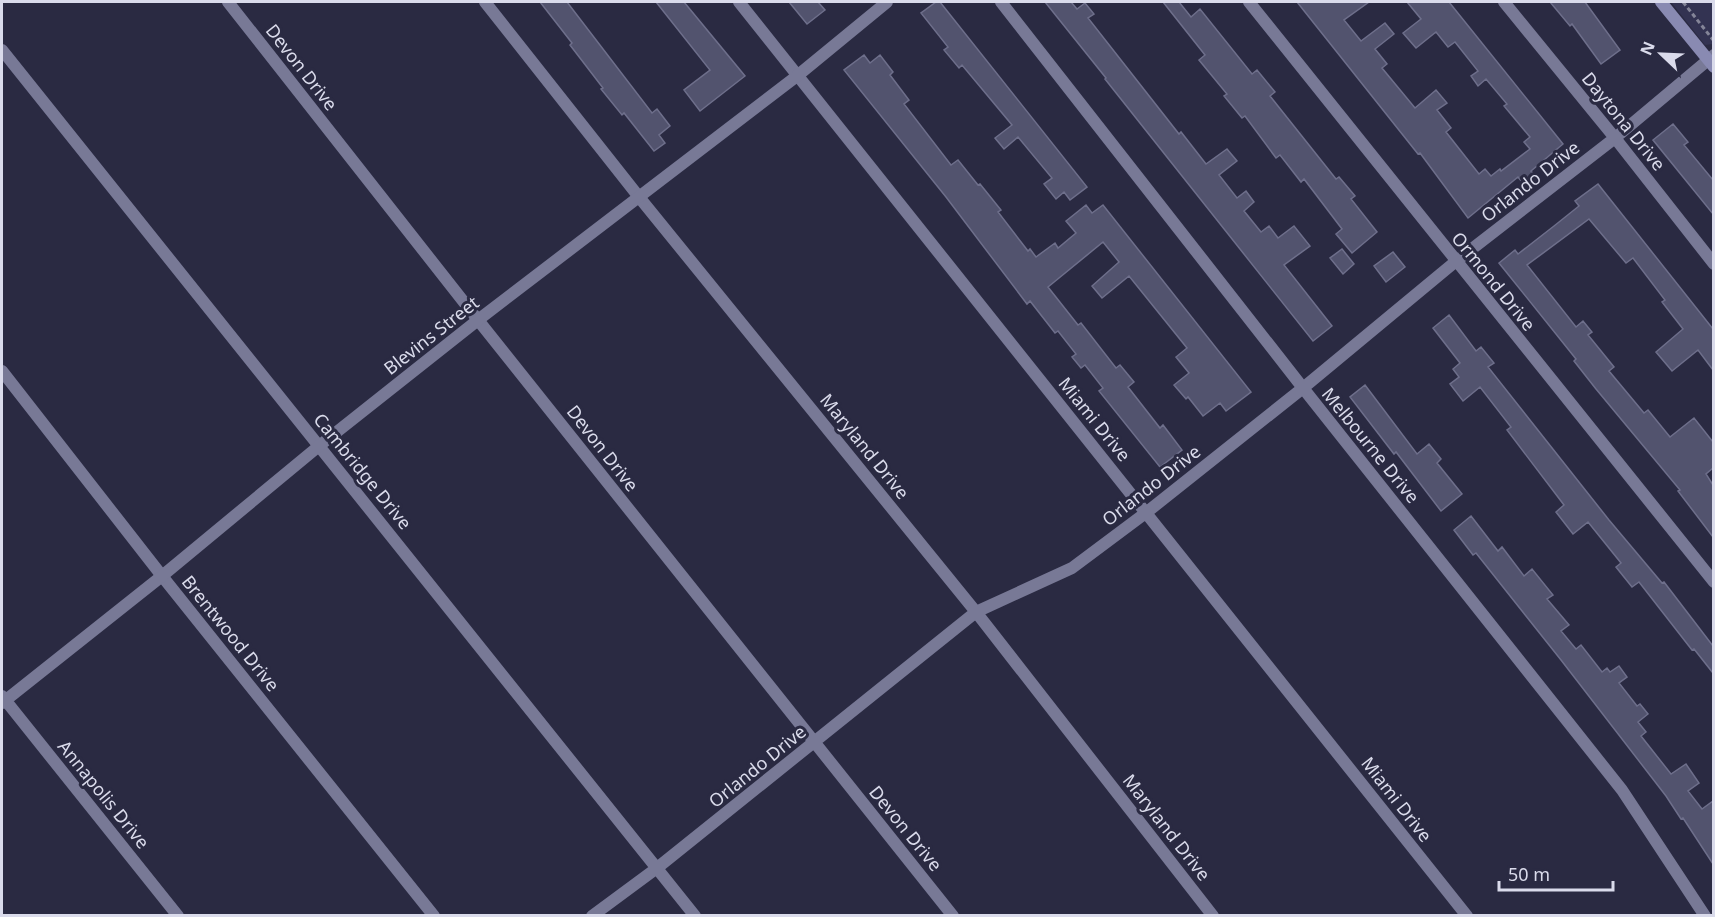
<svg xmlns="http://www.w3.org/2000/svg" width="1715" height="917" font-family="'Noto Sans',sans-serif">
	<rect width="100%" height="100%" fill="#2a2a42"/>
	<path fill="#333352" d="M1671,2H1713V44L1705,45Z"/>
	<path fill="#52536e" stroke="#6e6f8b" stroke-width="1.5" d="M540,2H567L652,113L657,109L670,126L659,135L665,143L654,151L624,113L622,115L601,89L603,88L570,45L572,43Z
		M656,2H684L745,76L700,111L684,90L710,70Z
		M789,2H818L825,10L807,24Z
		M936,2H940L1087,187L1070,200L1064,192L1056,199L1044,184L1052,178L1018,137L1004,149L995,138L1012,125L962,65L959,68L944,50L948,47L921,13Z
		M1045,2H1071L1077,9L1085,3L1094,14L1088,18L1179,134L1181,132L1206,164L1227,149L1237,161L1219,175L1237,198L1246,191L1254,202L1244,211L1261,232L1269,226L1278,238L1294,226L1310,246L1284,265L1332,326L1313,341L1105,79L1106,78Z
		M1163,2H1179L1191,17L1200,9L1252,74L1257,70L1275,92L1270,96L1336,179L1339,177L1355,196L1351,199L1377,232L1352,253L1336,234L1342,229L1304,179L1301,182L1280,155L1276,158L1245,116L1242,118L1224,96L1227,94L1199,60L1205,55Z
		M1297,2H1369L1344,20L1361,41L1385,23L1394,34L1375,49L1387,64L1382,68L1415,108L1436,90L1447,103L1437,110L1451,128L1446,132L1479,174L1485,169L1491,176L1500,169L1501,171L1530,149L1524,142L1530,137L1504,106L1507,104L1486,79L1478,86L1471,76L1478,71L1455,42L1448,47L1436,32L1416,48L1403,33L1421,19L1407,2H1449L1563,144L1531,171L1538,179L1527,188L1518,177L1468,218L1420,153L1418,154Z
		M1550,2H1585L1620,50L1601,64L1572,24L1570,26Z
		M864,55L870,63L880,55L893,72L890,75L909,100L904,104L951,165L958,160L978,185L980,184L1001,210L998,212L1028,251L1030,249L1036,257L1055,243L1058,248L1076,233L1066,221L1086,205L1092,213L1103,205L1251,392L1226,411L1220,403L1203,416L1188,397L1186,399L1174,385L1189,373L1176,357L1187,348L1129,276L1102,298L1092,286L1119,262L1103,242L1048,287L1078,325L1081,323L1116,368L1120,365L1134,382L1128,387L1160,428L1163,425L1182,450L1160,467L1099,391L1103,388L1085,365L1081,368L1072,357L1076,354L1058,331L1055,333L1030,301L1027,304L946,197L844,70Z
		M1673,124L1688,142L1684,145L1713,180V214L1653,140Z
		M1598,184L1713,329V370L1698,350L1672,371L1656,352L1683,329L1662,302L1665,300L1633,258L1626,263L1589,219L1527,265L1576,327L1583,321L1592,332L1588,335L1614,367L1609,371L1644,413L1648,410L1670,437L1694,418L1713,442V468L1706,474L1713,485V537L1678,491L1680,490L1596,389L1574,361L1576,359L1499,263L1515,250L1518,254L1554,226L1579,206L1575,201Z
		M1342,249L1354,264L1343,274L1330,258Z
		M1393,252L1405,267L1386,282L1374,266Z
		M1449,315L1476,351L1481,347L1494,363L1488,367L1609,520L1662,583L1664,582L1713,646V673L1694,649L1692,650L1639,582L1632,587L1616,567L1621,563L1588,522L1573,534L1556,512L1564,505L1507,430L1511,427L1480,387L1463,401L1450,384L1459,377L1453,369L1460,363L1433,328Z
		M1365,385L1417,454L1429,444L1441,459L1437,463L1462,494L1441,511L1396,452L1394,454L1350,397Z
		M1471,516L1498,551L1502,547L1524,576L1532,569L1553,595L1547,599L1569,625L1561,631L1576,649L1581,645L1602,672L1607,668L1610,672L1619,666L1627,677L1619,683L1637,706L1640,704L1648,714L1638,722L1646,732L1641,736L1671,774L1686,764L1699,783L1688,791L1702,809L1713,801V864L1683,818L1681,819L1666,796L1561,660L1476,553L1473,555L1454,530Z"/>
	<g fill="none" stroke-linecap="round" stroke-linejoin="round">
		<path stroke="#848598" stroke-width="3" stroke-dasharray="4.5 3" stroke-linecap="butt" d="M1683,2L1714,41"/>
		<path stroke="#787996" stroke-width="12" d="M228,2L478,320L953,916
			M485,2L639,197L976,612L1213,916
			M739,2L1467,916
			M1001,2L1303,388L1622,790L1705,916
			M1249,2L1714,582
			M1504,2L1615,138L1714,264
			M2,50L695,916
			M2,371L162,576L434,916
			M592,916L657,868L976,612L1072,568L1147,512L1303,388L1455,262L1615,138L1714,55"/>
		<path stroke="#787996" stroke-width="12" d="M2,696L178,916
			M2,703L162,576L319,446L478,320L797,76L887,2"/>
		<path stroke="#898ab2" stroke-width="12" d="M1661,2L1714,67"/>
	</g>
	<g text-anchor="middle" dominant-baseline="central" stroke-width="6" stroke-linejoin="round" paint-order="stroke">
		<g font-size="18" fill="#dadbeb" stroke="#2a2a42">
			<text transform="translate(302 67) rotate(52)">Devon Drive</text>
			<text transform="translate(1624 121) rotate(51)">Daytona Drive</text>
			<text transform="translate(1530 181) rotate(-38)">Orlando Drive</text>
			<text transform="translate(1494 281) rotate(51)">Ormond Drive</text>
			<text transform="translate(431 335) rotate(-38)">Blevins Street</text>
			<text transform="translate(1095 419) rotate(51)">Miami Drive</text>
			<text transform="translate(1371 445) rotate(51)">Melbourne Drive</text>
			<text transform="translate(865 446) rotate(51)">Maryland Drive</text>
			<text transform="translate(603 448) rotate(52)">Devon Drive</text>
			<text transform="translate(363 471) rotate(51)">Cambridge Drive</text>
			<text transform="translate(1151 485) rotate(-38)">Orlando Drive</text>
			<text transform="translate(231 633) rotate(51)">Brentwood Drive</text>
			<text transform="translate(757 766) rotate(-39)">Orlando Drive</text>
			<text transform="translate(104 794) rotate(51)">Annapolis Drive</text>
			<text transform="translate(1397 799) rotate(52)">Miami Drive</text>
			<text transform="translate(1167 827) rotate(52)">Maryland Drive</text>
			<text transform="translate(906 828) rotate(51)">Devon Drive</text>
		</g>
	</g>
	<rect width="1715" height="917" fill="none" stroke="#dadbeb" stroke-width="6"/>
	<g transform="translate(1661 54) rotate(293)" stroke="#2a2a42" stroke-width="4.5" paint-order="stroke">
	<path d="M0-4.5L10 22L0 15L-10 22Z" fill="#dadbeb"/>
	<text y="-9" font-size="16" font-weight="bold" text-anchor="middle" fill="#dadbeb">N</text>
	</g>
	<path d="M1499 881v9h114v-9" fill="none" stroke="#dadbeb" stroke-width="3"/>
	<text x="1508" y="881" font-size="18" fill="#dadbeb" stroke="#2a2a42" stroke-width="4.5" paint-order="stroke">50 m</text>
</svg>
